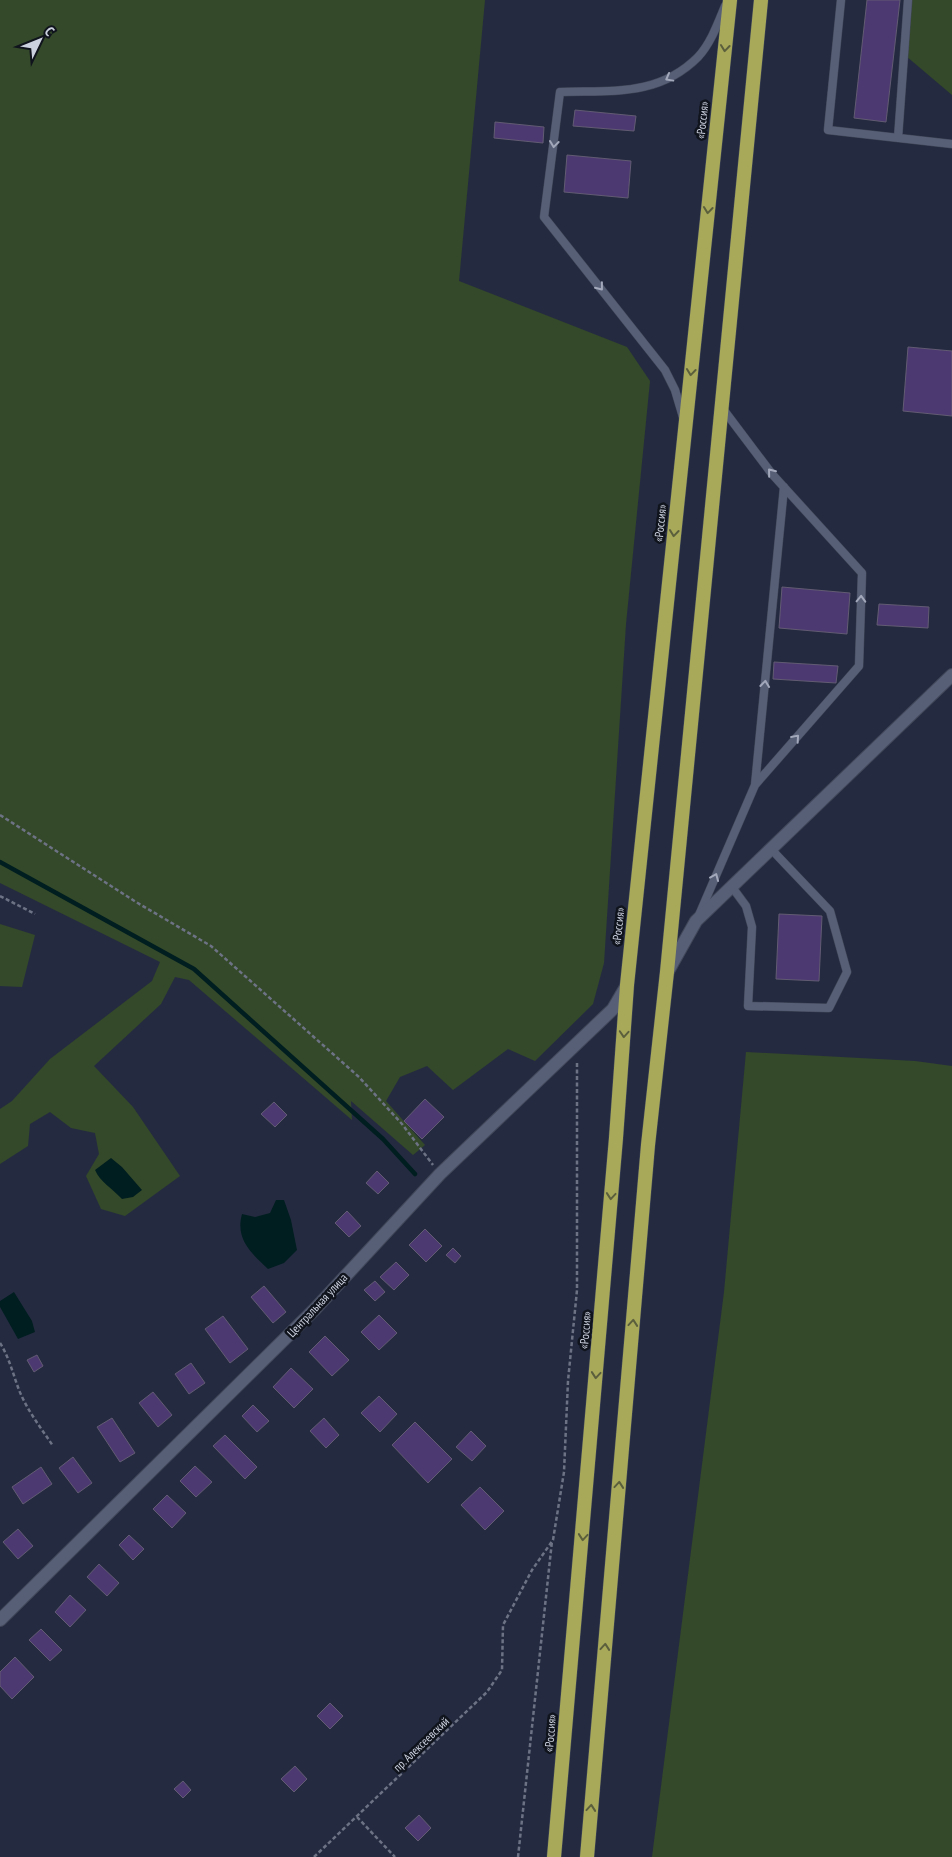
<svg xmlns="http://www.w3.org/2000/svg" width="952" height="1857" font-family="'PT Sans Narrow',sans-serif">
	<rect width="100%" height="100%" fill="#242b40"/>
	<path fill="#344929" d="M0,0H485L459,281L627,347L650,381L626,624L604,963L593,1004L535,1061L508,1049L453,1090L427,1066L400,1077L386,1101L425,1145L413,1155L351,1101L352,1120L189,980L175,977L161,1004L94,1066L133,1107L180,1176L125,1216L101,1209L86,1176L99,1154L95,1133L71,1128L50,1112L30,1124L28,1146L0,1164V1109L12,1101L50,1059L152,981L160,962L0,883Z
		M911,0H952V95L906,56Z
		M0,924L35,935L22,987L0,986Z
		M746,1052L915,1061L952,1066V1857H652L724,1292Z"/>
	<path fill="#001e20" d="M111,1158L122,1167L142,1190L133,1197L122,1199C113,1189 100,1182 95,1170Z
		M276,1200H284L291,1220L297,1250L284,1263L268,1269C251,1253 235,1239 242,1214L255,1217L270,1213Z
		M14,1292L32,1321L35,1332L18,1339L0,1307V1301Z"/>
	<g fill="none" stroke-linecap="round" stroke-linejoin="round">
		<path stroke="#001e20" stroke-width="4.5" d="M0,862L194,969L383,1139L415,1174"/>
	</g>
	<path fill="#4d3972" stroke="#625b73" d="M867,0H900L886,122L854,118Z
		M575,110L636,116L634,131L573,126Z
		M495,122L544,127L543,143L494,138Z
		M567,155L631,161L628,198L564,192Z
		M908,347L952,351V416L903,411Z
		M782,587L850,593L847,634L779,628Z
		M879,604L929,607L928,628L877,625Z
		M774,662L838,666L836,683L773,679Z
		M779,914L822,916L819,981L776,979Z
		M425,1099L444,1117L422,1139L404,1121Z
		M274,1102L287,1115L275,1127L261,1114Z
		M377,1171L389,1183L378,1194L366,1183Z
		M347,1211L361,1226L349,1237L335,1223Z
		M425,1229L442,1246L426,1262L409,1245Z
		M453,1248L461,1256L455,1263L446,1255Z
		M396,1262L409,1275L394,1290L380,1277Z
		M375,1281L385,1292L375,1301L364,1290Z
		M264,1286L286,1312L273,1323L251,1297Z
		M379,1315L397,1333L379,1350L361,1332Z
		M223,1316L248,1349L230,1363L205,1329Z
		M325,1336L349,1360L332,1376L309,1352Z
		M37,1355L43,1366L34,1372L27,1360Z
		M191,1363L205,1383L189,1394L175,1374Z
		M291,1368L313,1389L294,1408L273,1387Z
		M153,1392L172,1415L158,1427L139,1403Z
		M379,1396L397,1414L380,1432L361,1413Z
		M253,1405L269,1421L257,1432L242,1416Z
		M112,1418L135,1453L120,1462L97,1427Z
		M324,1418L339,1435L326,1448L310,1431Z
		M415,1422L452,1459L428,1483L392,1445Z
		M471,1431L486,1446L472,1461L456,1447Z
		M225,1435L257,1467L245,1479L213,1446Z
		M73,1457L92,1483L78,1493L59,1468Z
		M195,1466L212,1482L196,1497L180,1481Z
		M41,1467L52,1484L23,1504L12,1487Z
		M480,1487L504,1511L485,1530L461,1505Z
		M167,1495L186,1513L172,1528L153,1509Z
		M18,1529L33,1546L18,1559L3,1542Z
		M129,1535L144,1549L133,1560L119,1545Z
		M99,1564L119,1583L107,1596L87,1577Z
		M70,1595L86,1610L70,1627L55,1612Z
		M41,1629L62,1650L50,1661L29,1640Z
		M15,1657L34,1677L12,1699L0,1686V1672Z
		M330,1703L343,1716L330,1729L317,1716Z
		M295,1766L307,1779L294,1792L281,1779Z
		M183,1781L191,1790L183,1798L174,1789Z
		M419,1815L431,1828L418,1841L405,1828Z"/>
	<g fill="none" stroke-linecap="round" stroke-linejoin="round">
		<g stroke="#42485a" stroke-width="9">
			<path id="service" d="M841,0L828,130L952,144
				M898,138L908,0
				M683,417L675,390L665,370L544,217L560,92C612,90 658,97 698,57C711,43 718,23 725,6
				M755,785L784,487
				M732,887L746,906L752,927L748,1006L829,1008L847,972L830,911L771,849
				M699,915L755,785L859,666L862,573L772,474L723,409"/>
		</g>
		<g stroke="#42485a" stroke-width="14">
			<path id="minor" d="M668,971L696,921L952,675
				M0,1620L315,1309L440,1174L613,1009L627,985"/>
		</g>
		<g stroke="#42485a" stroke-width="15">
			<path id="trunk" d="M554,1857L616,1138L627,985L730,0
				M587,1857L648,1145L667,972L761,0"/>
		</g>
		<path stroke="#6d7385" stroke-width="2.5" stroke-dasharray="4 2.5" stroke-linecap="butt" d="M0,815L136,902L211,946L359,1077L402,1124L433,1165
			M0,896L35,914
			M0,1343C9,1357 13,1374 19,1390C27,1410 41,1428 53,1446
			M357,1817L395,1857
			M314,1857L487,1692L502,1670L503,1625L532,1570L553,1540L564,1472L568,1381L577,1290V1062
			M518,1857L552,1541"/>
		<use href="#service" stroke="#575f77" stroke-width="8"/>
		<use href="#minor" stroke="#575f77" stroke-width="12"/>
		<use href="#trunk" stroke="#a8aa5a" stroke-width="14"/>
	</g>
	<defs><path id="oneway-chevron" d="M-2-3.5L2.5 0L-2 3.5" fill="none" stroke-width="1.6" stroke-linecap="round" stroke-linejoin="round" transform="scale(1.25)"/></defs>
	<g stroke="#5c5f3c">
		<use href="#oneway-chevron" transform="translate(725 48) rotate(96)"/>
		<use href="#oneway-chevron" transform="translate(708 210) rotate(96)"/>
		<use href="#oneway-chevron" transform="translate(691 372) rotate(96)"/>
		<use href="#oneway-chevron" transform="translate(674 533) rotate(96)"/>
		<use href="#oneway-chevron" transform="translate(624 1034) rotate(94)"/>
		<use href="#oneway-chevron" transform="translate(611 1196) rotate(95)"/>
		<use href="#oneway-chevron" transform="translate(633 1323) rotate(-85)"/>
		<use href="#oneway-chevron" transform="translate(596 1375) rotate(95)"/>
		<use href="#oneway-chevron" transform="translate(619 1485) rotate(-85)"/>
		<use href="#oneway-chevron" transform="translate(583 1537) rotate(95)"/>
		<use href="#oneway-chevron" transform="translate(605 1647) rotate(-85)"/>
		<use href="#oneway-chevron" transform="translate(591 1808) rotate(-85)"/>
	</g>
	<g stroke="#a3a9bb">
		<use href="#oneway-chevron" transform="translate(669 78) rotate(151)"/>
		<use href="#oneway-chevron" transform="translate(554 144) rotate(97)"/>
		<use href="#oneway-chevron" transform="translate(600 287) rotate(52)"/>
		<use href="#oneway-chevron" transform="translate(771 472) rotate(-129)"/>
		<use href="#oneway-chevron" transform="translate(861 599) rotate(-88)"/>
		<use href="#oneway-chevron" transform="translate(765 684) rotate(-84)"/>
		<use href="#oneway-chevron" transform="translate(796 738) rotate(-49)"/>
		<use href="#oneway-chevron" transform="translate(715 877) rotate(-67)"/>
	</g>
	<g text-anchor="middle" dominant-baseline="central" stroke-width="5" stroke-linejoin="round" paint-order="stroke">
		<g font-size="12" fill="#ccd1df" stroke="#10141d">
			<text transform="translate(702 120) rotate(-84)">«Россия»</text>
			<text transform="translate(660 523) rotate(-84)">«Россия»</text>
			<text transform="translate(618 926) rotate(-84)">«Россия»</text>
			<text transform="translate(317 1305) rotate(-47)">Центральная улица</text>
			<text transform="translate(585 1330) rotate(-85)">«Россия»</text>
			<text transform="translate(550 1733) rotate(-85)">«Россия»</text>
			<text transform="translate(421 1744) rotate(-44)">пр. Алексеевский</text>
		</g>
	</g>
	<g transform="translate(40 40) rotate(47)" stroke="#10141d" stroke-width="4" paint-order="stroke">
	<path d="M0-4L9 19L0 12L-9 19Z" fill="#ccd1df"/>
	<text y="-8" font-size="14" font-weight="bold" text-anchor="middle" fill="#ccd1df">С</text>
	</g>
</svg>
